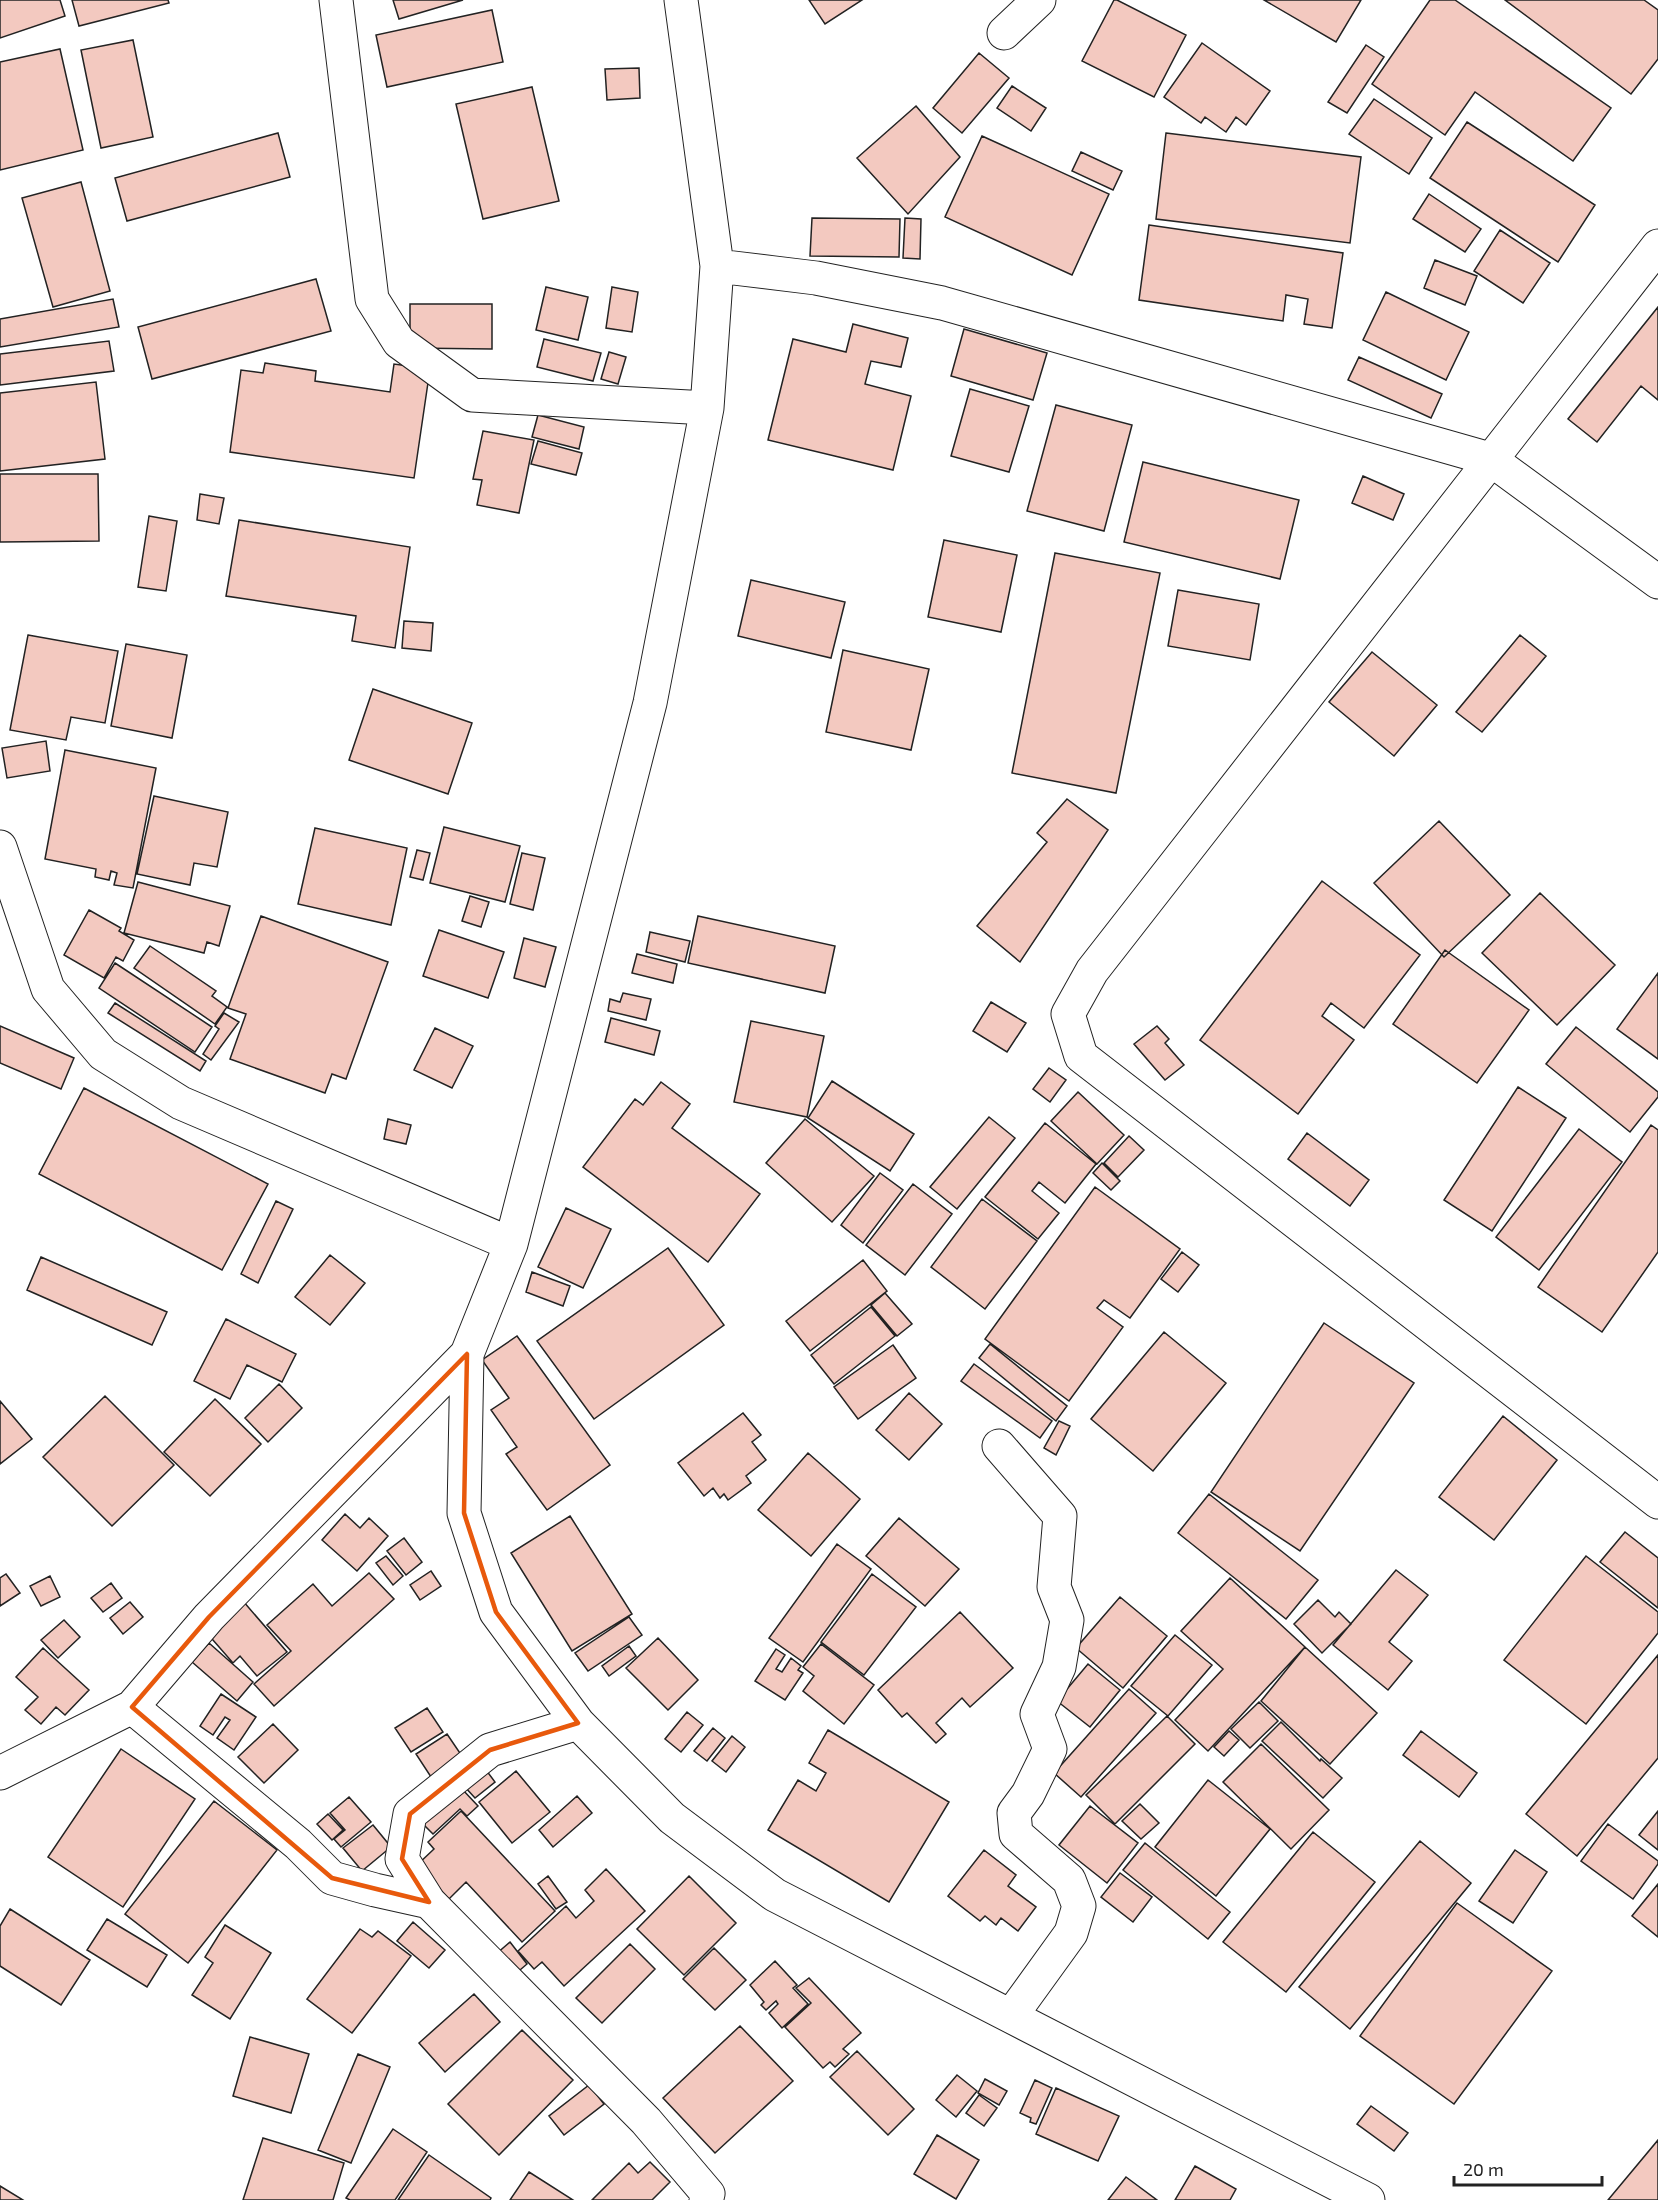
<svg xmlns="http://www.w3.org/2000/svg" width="1658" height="2200" font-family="'Exo 2',sans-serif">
	<rect width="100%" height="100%" fill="#fff"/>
	<path fill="#f3c9c0" stroke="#222" stroke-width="1.5" d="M0,0H60L65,16L0,38Z
		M72,0H168L169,3L79,26Z
		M393,0H463L399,19Z
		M809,0H862L825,24Z
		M1114,0H1117L1186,35L1154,97L1082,61Z
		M1264,0H1361L1336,42Z
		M1430,0H1455L1611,108L1573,161L1475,92L1445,135L1372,84Z
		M1505,0H1644L1658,10V59L1631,94Z
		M492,10L503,62L387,87L376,35Z
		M133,40L153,137L101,148L81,50Z
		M1202,43L1270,91L1246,125L1236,117L1226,132L1205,117L1201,123L1164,97Z
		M1366,45L1384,57L1347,113L1328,102Z
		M60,49L83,150L0,170V62Z
		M979,53L1009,78L962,133L933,108Z
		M639,68L640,98L607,100L605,69Z
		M1012,86L1046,108L1031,131L997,108Z
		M532,87L559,201L483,219L456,104Z
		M1374,99L1432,138L1409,174L1349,134Z
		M916,106L960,157L908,214L857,158Z
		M1467,122L1595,205L1558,262L1430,178Z
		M278,133L290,177L127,221L115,178Z
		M1166,133L1361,157L1350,243L1156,219Z
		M982,136L1109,194L1072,275L945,217Z
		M1081,152L1122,171L1113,190L1072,171Z
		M81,182L110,291L53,307L22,198Z
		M1429,194L1481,229L1465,252L1413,219Z
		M812,218L900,219L899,257L810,256Z
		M905,218L921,219L920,259L903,258Z
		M1149,225L1343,253L1332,328L1304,324L1308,299L1286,295L1283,321L1139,300Z
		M1500,230L1550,263L1523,303L1474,271Z
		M1435,260L1477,276L1465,305L1424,288Z
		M316,279L331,331L152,379L138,327Z
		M546,287L588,297L578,340L536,330Z
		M612,287L638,292L632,332L606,328Z
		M1386,292L1469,332L1446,380L1363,340Z
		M113,299L119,327L0,347V319Z
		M410,304H492V349L410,348Z
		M1658,307V400L1641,386L1597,442L1568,419Z
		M853,324L908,338L901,367L871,361L865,384L911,396L893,470L768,440L793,339L846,352Z
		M964,329L1047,353L1033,400L951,376Z
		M544,339L601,353L593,381L537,367Z
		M109,341L114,371L0,385V354Z
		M609,352L626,357L618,384L601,379Z
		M1359,357L1442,394L1431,418L1348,380Z
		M265,363L316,371L315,381L390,392L394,364L430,369L414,478L230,452L241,370L263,373Z
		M96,382L105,459L0,471V393Z
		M970,389L1029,406L1009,472L951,456Z
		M1056,405L1132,425L1104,531L1027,511Z
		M538,415L584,427L579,449L532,437Z
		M483,431L534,440L519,513L477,505L482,480L473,479Z
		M538,441L582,453L576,475L531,464Z
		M1143,462L1299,500L1280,579L1124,542Z
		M0,474H98L99,541L0,542Z
		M1363,476L1404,494L1393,520L1352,503Z
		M200,494L224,498L219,524L197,520Z
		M149,516L177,521L166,591L138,587Z
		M239,520L410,547L395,648L352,641L356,616L226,596Z
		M944,540L1017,555L1001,632L928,617Z
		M1055,553L1160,573L1116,793L1012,773Z
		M751,580L845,602L831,658L738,636Z
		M1178,590L1259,604L1250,660L1168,646Z
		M404,621L433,623L431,651L402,648Z
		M28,635L118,651L105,723L71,717L66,740L10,730Z
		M1520,635L1546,656L1482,732L1456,712Z
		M126,644L187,655L172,738L111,726Z
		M843,650L929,669L911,750L826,732Z
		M1372,652L1437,705L1394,756L1329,702Z
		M373,689L472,723L448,794L349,760Z
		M46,741L50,771L7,778L2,748Z
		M65,750L156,768L133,888L114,885L117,873L111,871L109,880L95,877L96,869L45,859Z
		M154,796L228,812L217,867L194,863L190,885L137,874Z
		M1067,799L1108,830L1020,962L977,926L1047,842L1037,833Z
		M1439,821L1510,895L1444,957L1374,883Z
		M444,827L520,846L505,902L430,883Z
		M315,828L407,848L391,925L298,904Z
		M417,850L430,853L423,880L410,877Z
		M522,853L545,858L533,910L510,904Z
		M1322,881L1420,955L1364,1028L1331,1003L1322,1016L1354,1040L1298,1114L1200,1040Z
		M138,882L230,906L219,946L207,942L204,953L124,933Z
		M1540,893L1615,965L1557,1025L1482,953Z
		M470,896L489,902L481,927L462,921Z
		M89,910L121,928L119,931L134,940L123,961L116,957L104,978L64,955Z
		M261,916L388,962L346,1079L332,1074L325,1093L230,1059L246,1014L228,1008Z
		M698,916L835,946L825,993L688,963Z
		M439,930L504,952L488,998L423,976Z
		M650,932L690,941L685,962L646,952Z
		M524,938L556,947L545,987L514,978Z
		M150,946L216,991L212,996L227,1007L215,1024L134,968Z
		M1445,950L1529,1010L1477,1083L1393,1024Z
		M637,954L677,964L673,983L632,973Z
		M115,963L212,1027L195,1052L99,988Z
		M1658,973V1059L1617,1029Z
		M623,993L651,999L646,1020L608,1011L610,999L620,1002Z
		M991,1002L1026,1023L1007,1052L973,1031Z
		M115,1003L206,1061L200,1071L108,1013Z
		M224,1013L239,1022L211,1060L203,1054L219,1029L215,1026Z
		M611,1018L660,1031L654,1055L605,1042Z
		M751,1021L824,1036L807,1117L734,1102Z
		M0,1026L74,1058L61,1089L0,1063Z
		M1157,1026L1169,1039L1165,1043L1184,1065L1165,1080L1134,1044Z
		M1576,1027L1658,1092V1097L1630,1132L1546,1064Z
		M435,1028L473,1046L452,1088L414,1070Z
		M1049,1068L1066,1080L1050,1102L1033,1089Z
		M832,1081L914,1134L890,1171L808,1118Z
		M661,1082L690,1104L672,1128L760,1194L708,1262L583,1167L635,1099L643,1105Z
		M1518,1087L1566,1118L1492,1231L1444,1200Z
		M84,1088L268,1184L222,1270L39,1174Z
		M1078,1092L1124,1135L1097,1164L1051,1121Z
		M989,1117L1015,1138L957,1209L930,1187Z
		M388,1119L411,1125L406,1144L384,1139Z
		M805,1119L874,1176L832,1222L766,1163Z
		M1045,1123L1096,1164L1065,1203L1039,1182L1032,1191L1059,1213L1038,1239L985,1197Z
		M1651,1125L1658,1130V1252L1602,1332L1538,1287Z
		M1579,1129L1622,1162L1539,1270L1496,1237Z
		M1307,1133L1369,1180L1350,1206L1288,1159Z
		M1129,1136L1144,1150L1118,1177L1104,1163Z
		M1102,1163L1120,1181L1111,1190L1093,1173Z
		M880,1173L903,1190L863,1243L841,1225Z
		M913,1184L952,1214L905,1275L866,1245Z
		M1095,1187L1180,1249L1130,1318L1104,1300L1097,1308L1123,1327L1069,1401L985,1339Z
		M982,1199L1037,1241L985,1309L931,1267Z
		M276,1201L293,1209L258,1283L241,1274Z
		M566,1208L611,1229L583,1288L538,1267Z
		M668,1248L724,1325L594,1419L537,1341Z
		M1182,1252L1199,1265L1178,1292L1161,1279Z
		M330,1255L365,1283L330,1325L295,1297Z
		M41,1257L167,1312L152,1345L27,1290Z
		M863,1260L887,1291L810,1351L786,1321Z
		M532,1272L570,1286L563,1306L526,1292Z
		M885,1293L912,1324L897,1336L871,1305Z
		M871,1307L895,1336L834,1384L811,1355Z
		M226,1319L296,1354L282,1382L247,1365L230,1399L194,1381Z
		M1324,1323L1414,1383L1300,1551L1211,1492Z
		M1164,1332L1226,1383L1153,1471L1091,1419Z
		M517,1336L610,1465L547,1510L506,1454L517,1447L491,1410L509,1398L482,1360Z
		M990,1344L1067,1406L1056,1421L979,1358Z
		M893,1345L916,1378L858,1419L834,1387Z
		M974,1364L1052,1421L1040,1438L961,1381Z
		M279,1384L302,1408L268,1442L245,1418Z
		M909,1393L942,1424L909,1460L876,1430Z
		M105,1396L174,1465L112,1526L43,1457Z
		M215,1399L261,1444L210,1496L164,1452Z
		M0,1401L32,1439L0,1464Z
		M743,1413L761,1435L752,1442L766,1460L746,1476L751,1483L728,1500L724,1494L720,1498L713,1488L704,1496L678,1463Z
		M1503,1416L1557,1460L1494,1540L1439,1497Z
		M1059,1421L1070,1426L1056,1455L1044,1448Z
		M808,1453L860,1499L811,1556L758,1510Z
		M1209,1494L1318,1580L1286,1619L1178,1533Z
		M345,1514L360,1528L369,1518L388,1536L357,1571L322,1540Z
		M570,1516L632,1614L572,1651L511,1553Z
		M899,1518L959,1569L925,1606L866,1556Z
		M1625,1532L1658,1558V1608L1600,1562Z
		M404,1538L422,1562L406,1575L387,1551Z
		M837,1544L871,1569L803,1662L769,1638Z
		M386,1556L403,1576L393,1585L376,1563Z
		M1586,1556L1658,1612V1633L1586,1724L1504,1660Z
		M1396,1570L1428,1595L1389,1642L1412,1661L1388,1690L1333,1645Z
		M431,1571L441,1586L420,1600L410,1585Z
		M369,1573L394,1599L274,1706L254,1684L291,1651L267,1625L313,1584L332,1606Z
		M6,1574L20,1593L0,1606V1578Z
		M872,1574L916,1607L864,1675L821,1642Z
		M50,1576L60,1597L41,1606L30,1586Z
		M1230,1578L1305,1647L1208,1751L1175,1720L1223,1669L1181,1631Z
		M111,1583L122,1598L103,1612L91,1598Z
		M1120,1597L1167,1636L1123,1688L1076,1648Z
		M1318,1600L1335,1617L1339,1612L1351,1624L1322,1653L1294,1624Z
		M243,1601L287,1652L257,1676L240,1656L233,1663L206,1632Z
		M130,1602L143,1617L123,1634L110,1618Z
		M960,1612L1013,1668L970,1707L962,1698L936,1723L946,1734L936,1743L907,1713L902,1717L878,1690Z
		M629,1617L642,1635L588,1671L575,1653Z
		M64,1620L80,1637L58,1658L41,1640Z
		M1175,1635L1212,1665L1168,1716L1131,1686Z
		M658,1638L698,1680L668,1710L626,1668Z
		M209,1643L253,1682L237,1701L192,1662Z
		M821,1644L874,1685L844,1724L803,1691L814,1676L803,1667Z
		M629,1646L636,1656L609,1676L602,1666Z
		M1305,1647L1377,1713L1330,1764L1261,1701Z
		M43,1648L89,1690L65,1715L56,1707L41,1724L25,1710L38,1697L16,1677Z
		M776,1649L785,1655L776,1669L782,1672L791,1658L801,1666L798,1670L803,1673L785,1700L755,1681Z
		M1658,1655V1758L1577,1856L1526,1814Z
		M1088,1664L1120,1690L1090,1727L1057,1701Z
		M1129,1689L1156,1713L1081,1797L1054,1773Z
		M221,1694L256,1717L234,1750L217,1738L230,1720L225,1717L213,1735L200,1726Z
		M1259,1702L1278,1721L1250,1748L1231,1729Z
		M427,1708L443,1732L411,1752L395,1728Z
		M687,1712L703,1725L681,1752L665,1739Z
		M1167,1716L1195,1744L1115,1824L1086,1795Z
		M1281,1722L1320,1761L1321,1759L1342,1778L1323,1798L1262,1741Z
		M273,1724L298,1750L264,1783L238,1757Z
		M713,1728L725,1738L707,1761L694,1751Z
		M828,1730L949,1802L889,1902L768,1830L798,1780L816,1791L826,1773L809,1763Z
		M1229,1731L1239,1740L1224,1756L1214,1747Z
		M1421,1731L1477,1773L1459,1797L1403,1755Z
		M447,1734L464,1759L433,1780L416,1754Z
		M732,1736L745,1747L726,1772L712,1761Z
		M1261,1744L1329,1810L1291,1849L1223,1782Z
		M121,1749L195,1799L123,1907L48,1857Z
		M486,1770L495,1782L475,1798L465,1787Z
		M516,1771L550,1812L512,1843L479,1802Z
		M1208,1780L1270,1829L1216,1896L1155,1847Z
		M462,1789L478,1806L467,1816L460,1809L433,1834L423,1824Z
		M577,1796L592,1813L553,1847L539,1830Z
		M349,1797L371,1822L341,1847L334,1839L345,1830L330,1813Z
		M214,1801L277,1850L188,1963L125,1914Z
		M1140,1804L1159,1823L1141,1839L1122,1821Z
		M1090,1806L1138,1843L1107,1883L1059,1845Z
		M461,1811L555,1911L522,1942L466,1882L449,1899L417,1865L434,1849L428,1842Z
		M1658,1811V1850L1639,1835Z
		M328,1814L343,1830L332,1840L317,1824Z
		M1608,1824L1658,1861V1864L1633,1899L1581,1861Z
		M373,1825L391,1847L362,1871L343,1848Z
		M1313,1832L1375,1882L1286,1992L1223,1942Z
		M1420,1841L1471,1883L1350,2029L1299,1987Z
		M1145,1843L1230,1912L1208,1939L1123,1870Z
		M984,1850L1016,1875L1008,1886L1036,1907L1018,1931L1001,1918L996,1925L985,1916L980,1921L948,1896Z
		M1515,1850L1547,1872L1513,1923L1479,1901Z
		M606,1869L645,1911L564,1986L542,1962L534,1969L518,1951L566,1906L576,1918L594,1901L585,1890Z
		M1120,1873L1152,1897L1133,1922L1101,1897Z
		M548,1876L567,1902L556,1909L538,1884Z
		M689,1876L736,1923L684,1975L637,1929Z
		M1658,1884V1937L1632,1916Z
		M1457,1903L1552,1971L1454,2104L1360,2036Z
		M10,1909L90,1960L61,2005L0,1966V1926Z
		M107,1919L167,1955L147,1987L87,1950Z
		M413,1922L445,1950L429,1968L397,1941Z
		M225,1925L271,1953L230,2019L192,1995L213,1963L205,1957Z
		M360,1929L372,1937L378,1931L411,1956L352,2033L307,1999Z
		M510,1942L527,1964L513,1976L496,1954Z
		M630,1944L655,1969L602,2023L576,1998Z
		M714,1948L746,1980L715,2010L683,1979Z
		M775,1961L797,1985L793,1988L808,2004L782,2028L769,2013L778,2004L776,2001L766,2010L761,2005L764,2002L750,1985Z
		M809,1978L861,2033L843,2049L849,2054L835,2067L830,2062L823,2068L785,2027L811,2003L796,1988Z
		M474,1994L500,2022L445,2072L419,2043Z
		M740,2026L793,2081L715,2153L663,2098Z
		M522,2030L573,2080L499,2155L448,2104Z
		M250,2037L309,2054L291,2113L233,2096Z
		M857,2051L914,2109L888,2135L830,2077Z
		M358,2054L390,2067L351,2163L318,2150Z
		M957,2075L977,2091L956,2117L936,2100Z
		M985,2079L1007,2091L999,2105L978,2093Z
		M1035,2080L1052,2088L1036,2124L1030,2122L1031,2118L1020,2113Z
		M589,2085L604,2104L564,2135L549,2116Z
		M1056,2088L1119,2116L1098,2161L1036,2134Z
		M979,2095L997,2108L984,2126L966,2113Z
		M1371,2106L1408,2133L1394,2151L1357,2124Z
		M393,2129L427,2152L395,2200H350L346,2198Z
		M937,2135L979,2160L956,2199L914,2174Z
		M263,2138L344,2163L333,2200H243Z
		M1658,2140V2200H1608Z
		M429,2155L491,2198L490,2200H398Z
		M650,2162L670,2182L652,2200H592L629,2163L638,2173Z
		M1195,2166L1236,2189L1230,2200H1175Z
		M529,2172L573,2200H510Z
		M1126,2177L1157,2200H1108Z
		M0,2186L23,2200H0Z"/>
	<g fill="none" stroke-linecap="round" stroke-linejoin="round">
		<g stroke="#222" stroke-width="35">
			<path id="minor" d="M336,0L372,299L399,342L472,395L707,408
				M681,0L717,266L707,408L650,703L511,1244L467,1354L464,1513L496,1612L578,1723L672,1818L775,1895L1368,2200
				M1004,33L1039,0
				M1658,246L1092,971L1068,1014L1081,1056L1658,1502
				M717,266L816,278L942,303L1490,459L1658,582
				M0,847L48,989L103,1054L181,1103L511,1244
				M999,1446L1060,1516L1054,1587L1067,1620L1059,1667L1037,1714L1050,1749L1028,1794L1014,1813L1016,1834L1069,1880L1079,1906L1071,1933L1011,2016
				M132,1707L298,1844L332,1878L375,1890L429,1902
				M578,1723L490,1750L410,1814L402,1859L429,1902L646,2121L708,2194L706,2200
				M0,1773L132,1707L209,1617L467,1354"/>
		</g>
		<use href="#minor" stroke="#fff" stroke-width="33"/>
	</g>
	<path fill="none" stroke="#e8590c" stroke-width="4.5" stroke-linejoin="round" d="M467,1354L464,1513L496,1612L578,1723L490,1750L410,1814L402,1859L429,1902L332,1878L132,1707L209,1617Z"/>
	<path d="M1454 2176v9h148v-9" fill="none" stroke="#222222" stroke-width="3"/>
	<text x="1463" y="2176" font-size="18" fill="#222222" stroke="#ffffff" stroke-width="4.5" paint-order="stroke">20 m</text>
</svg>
